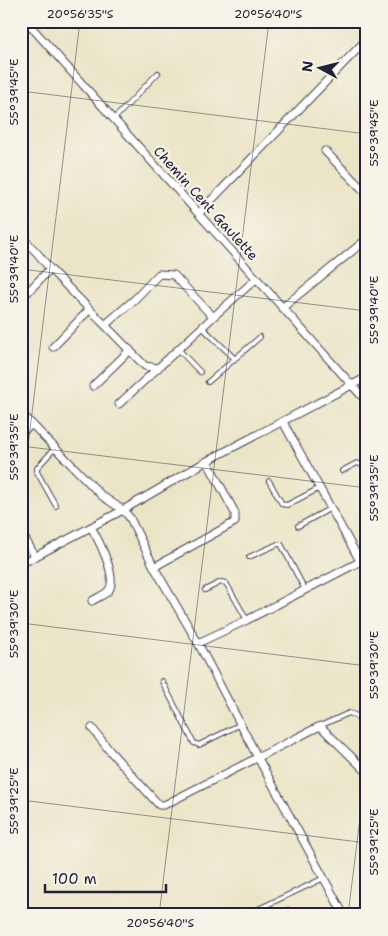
<svg xmlns="http://www.w3.org/2000/svg" width="388" height="936" font-family="'Shantell Sans',sans-serif">
	<rect width="100%" height="100%" fill="#f7f3e8"/>
	<filter id="ink" filterUnits="userSpaceOnUse"><feTurbulence type="fractalNoise" baseFrequency=".02" numOctaves="2"/><feDisplacementMap in="SourceGraphic" scale="10" xChannelSelector="R" yChannelSelector="G"/><feConvolveMatrix kernelMatrix="1 2 1 2 8 2 1 2 1" color-interpolation-filters="sRGB"/></filter>
	<filter id="wash" filterUnits="userSpaceOnUse"><feTurbulence type="fractalNoise" baseFrequency=".0096" numOctaves="4" result="noise"/><feDisplacementMap in="SourceGraphic" scale="20" xChannelSelector="R" yChannelSelector="G"/><feGaussianBlur stdDeviation="1.12" result="paint"/><feColorMatrix in="noise" values="0 0 0 0 0 0 0 0 0 0 0 0 0 0 0 0 0 1.4 0 .05"/><feComposite in="paint" operator="in"/></filter>
	<g filter="url(#wash)">
		<rect width="100%" height="100%" fill="#ebe5c8"/>
	</g>
	<g filter="url(#ink)">
		<g fill="none" stroke-linecap="round" stroke-linejoin="round">
			<g stroke="#403f50" stroke-width="6">
				<path id="lane" d="M114,119L158,73
					M202,327L234,358
					M178,349L200,372
					M208,382L260,337
					M55,448L37,468V472L56,506
					M342,471L357,463L367,467
					M269,481L282,504L287,505L320,488
					M298,526L331,508
					M249,557L278,544H281L305,590
					M205,590L221,582L226,583L247,620
					M162,681L194,743L199,745L241,724
					M320,726L349,713L355,715L367,727
					M288,910L292,915
					M252,912L324,878"/>
			</g>
			<g stroke="#403f50" stroke-width="9">
				<path id="street" d="M26,21L367,402
					M325,151L367,194
					M199,213L367,39
					M21,236L38,254L50,269L145,366L158,368
					M21,299L50,269
					M282,308L367,239
					M105,325L135,299L159,274L174,275L213,317
					M53,347L89,310
					M93,386L130,350
					M119,404L213,317L256,279
					M21,413L102,496L123,510L130,518L154,567L198,643L258,758L344,915
					M283,422L360,561
					M21,433L32,424
					M91,527C98,539 118,577 109,590C105,595 98,597 92,601
					M21,532L35,556
					M21,564L123,510L207,461L367,377
					M154,567L235,522V513L207,461
					M198,643L247,620L367,558
					M92,728L109,750L159,805H164L320,726L367,772
					M21,903L28,915"/>
			</g>
			<use href="#lane" stroke="#fff" stroke-width="4"/>
			<use href="#street" stroke="#fff" stroke-width="7"/>
		</g>
	</g>
	<path fill="none" stroke="#22223b" stroke-width="1" stroke-opacity="0.45" d="M21,91L367,134M21,269L367,311M21,446L367,488M21,503L80,21M21,623L367,666M21,800L367,843M159,915L269,21M348,915L367,761"/>
	<g text-anchor="middle" dominant-baseline="central" stroke-width="4.5" stroke-linejoin="round" paint-order="stroke">
		<g font-size="14" fill="#22223b" stroke="#f7f3e8">
			<text transform="translate(206 203) rotate(48)">Chemin Cent Gaulette</text>
		</g>
	</g>
	<rect width="388" height="936" fill="none" stroke="#f7f3e8" stroke-width="55"/>
	<g transform="translate(320 68) rotate(277)" stroke="#f7f3e8" stroke-width="4" paint-order="stroke">
	<path d="M0-4L9 19L0 12L-9 19Z" fill="#22223b"/>
	<text y="-8" font-size="14" font-weight="bold" text-anchor="middle" fill="#22223b">N</text>
	</g>
	<path d="M45 884v8h121v-8" fill="none" stroke="#22223b" stroke-width="2.5"/>
	<text x="52" y="884" font-size="15" fill="#22223b" stroke="#f7f3e8" stroke-width="4" paint-order="stroke">100 m</text>
	<rect x="28" y="28" width="332" height="880" fill="none" stroke="#22223b" stroke-width="2"/>
	<g font-size="12" text-anchor="middle" fill="#22223b">
		<text x="80" y="18">20°56'35"S</text>
		<text x="268" y="18">20°56'40"S</text>
		<text transform="translate(14 92) rotate(-90)" y="4">55°39'45"E</text>
		<text transform="translate(374 133) rotate(-90)" y="4">55°39'45"E</text>
		<text transform="translate(14 269) rotate(-90)" y="4">55°39'40"E</text>
		<text transform="translate(374 310) rotate(-90)" y="4">55°39'40"E</text>
		<text transform="translate(14 447) rotate(-90)" y="4">55°39'35"E</text>
		<text transform="translate(374 488) rotate(-90)" y="4">55°39'35"E</text>
		<text transform="translate(14 624) rotate(-90)" y="4">55°39'30"E</text>
		<text transform="translate(374 665) rotate(-90)" y="4">55°39'30"E</text>
		<text transform="translate(14 801) rotate(-90)" y="4">55°39'25"E</text>
		<text transform="translate(374 842) rotate(-90)" y="4">55°39'25"E</text>
		<text x="160" y="927">20°56'40"S</text>
	</g>
</svg>
